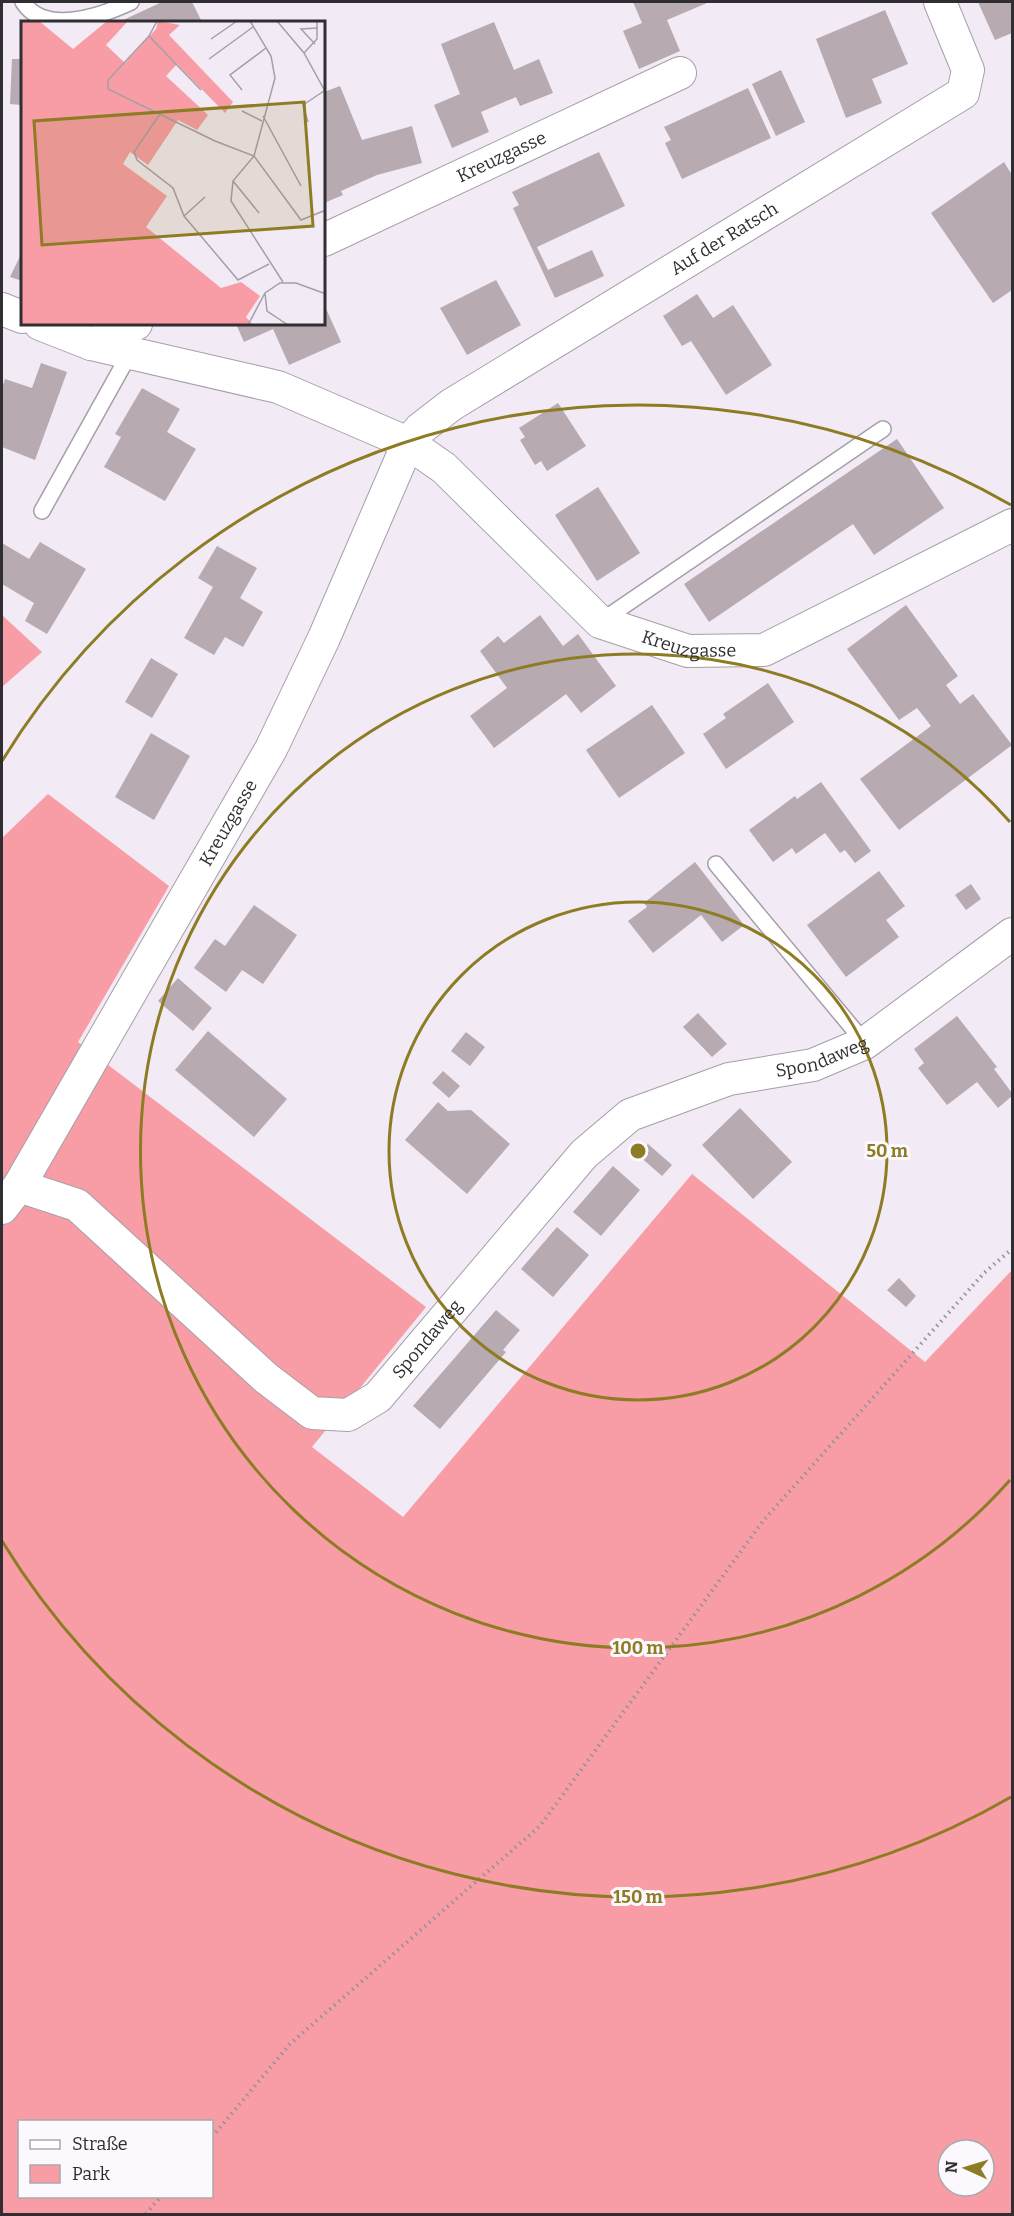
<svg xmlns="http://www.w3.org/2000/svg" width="1014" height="2216" font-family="Bitter,serif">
	<rect width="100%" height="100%" fill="#f2eaf5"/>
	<path fill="#f89da6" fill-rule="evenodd" d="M2,615L42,652L2,687Z
		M48,794L169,886L78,1042L426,1307L312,1447L403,1517L692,1174L925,1362L1012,1270V2214H2V838ZM20,2122H212V2196H20ZM948,2150H984V2186H948Z"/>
	<path fill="#b7aab1" d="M162,2H192L202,22H119Z
		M633,2H707V3L667,20L680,51L639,69L623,31L642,23Z
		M978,2H1012V33L995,40Z
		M885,10L908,64L872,79L882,103L846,118L816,39Z
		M494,22L514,70L539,59L553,93L520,106L516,97L481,112L489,132L452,148L434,105L460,94L441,44Z
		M12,59H22V105L10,104Z
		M781,70L805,122L776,136L752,84Z
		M340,86L362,140L412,126L422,163L377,175L341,191L343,195L324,203V92Z
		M748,88L771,138L682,179L665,143L671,140L664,127Z
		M599,152L625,206L537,247L548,270L592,250L604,276L555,298L513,208L519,205L512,192Z
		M1004,162L1012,175V290L993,303L931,213Z
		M22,252V281L10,277Z
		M496,280L521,325L467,355L440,308Z
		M697,294L713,318L733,305L772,365L726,395L691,341L682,346L663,316Z
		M324,304L341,342L289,365L273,329L244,342L236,324H324Z
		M41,363L67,372L35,460L2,447V388L5,379L32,388Z
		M142,388L180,409L167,432L196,449L165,501L104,467L121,437L115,434Z
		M558,403L586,446L547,471L541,461L535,465L520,440L525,437L519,428Z
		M897,439L944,508L874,555L853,524L709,622L684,584Z
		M598,487L640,553L597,581L555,515Z
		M40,542L86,569L47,634L25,621L34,603L2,584V543L29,559Z
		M217,546L257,568L240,598L263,612L243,647L225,637L214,655L184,638L213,587L198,578Z
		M906,605L958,676L946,685L960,704L973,694L1012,745L899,830L860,779L931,726L917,708L899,720L847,649Z
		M540,615L563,646L578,634L616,686L581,713L566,694L494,748L470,716L507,688L480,651L498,636L504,643Z
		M151,658L178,674L152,718L125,702Z
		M768,683L794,722L726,769L703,734L726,718L723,714Z
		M652,705L685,753L619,798L586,750Z
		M151,733L190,756L154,820L115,797Z
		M821,782L871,851L855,863L845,850L840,853L825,833L796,854L792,848L773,862L749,830L795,796L797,799Z
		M695,862L744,925L722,942L701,915L653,953L628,921L647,907L644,903Z
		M879,871L905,906L886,920L899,937L846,977L807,925Z
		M971,884L981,899L966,910L955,895Z
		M254,905L297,935L263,984L242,970L226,992L194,968L215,939L225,946Z
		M178,978L212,1008L193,1031L158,1001Z
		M698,1013L727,1044L712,1057L683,1027Z
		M957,1016L997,1067L994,1069L1012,1093V1096L998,1108L977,1082L947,1105L918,1068L924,1063L914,1049Z
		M208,1031L287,1099L254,1137L175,1070Z
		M466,1032L485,1047L470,1066L451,1051Z
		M443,1071L460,1086L449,1098L432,1083Z
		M438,1102L448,1111L471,1110L510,1144L467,1194L405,1140Z
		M740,1108L792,1162L753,1199L702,1145Z
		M648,1144L672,1165L662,1176L638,1155Z
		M613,1166L640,1190L601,1236L573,1212Z
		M557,1227L589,1255L553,1297L521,1269Z
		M899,1278L916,1296L906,1307L887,1290Z
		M496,1310L520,1330L503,1350L506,1352L440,1429L413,1406Z"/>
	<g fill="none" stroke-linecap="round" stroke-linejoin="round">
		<g stroke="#a69ea9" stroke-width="18">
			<path id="service" d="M23,2C45,36 101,16 131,2
				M42,511L130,353
				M600,622L883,429
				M716,864L865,1043"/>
		</g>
		<g stroke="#a69ea9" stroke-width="34">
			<g id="minor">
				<path id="s1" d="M324,240L680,73"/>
				<path d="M2,309L22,317"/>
				<path id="s2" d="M40,324L91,344L278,387L408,443L444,468L600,622L688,651L764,650L1012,525"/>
				<path d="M91,344L136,324"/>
				<path id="s3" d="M19,1186L77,1205L266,1378L312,1413L348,1415L378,1397L584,1154L630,1115L729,1079L813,1065L865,1043L1012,934"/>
				<path id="s4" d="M2,1208L19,1186L271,749L324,638L408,443L420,429L451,405L963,93L968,70L940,2"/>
			</g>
		</g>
		<path stroke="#969098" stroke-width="4" stroke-dasharray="1.5 4.5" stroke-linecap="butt" d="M212,2137L290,2044L540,1826L763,1521L984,1273L1012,1249
			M146,2214L161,2196"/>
		<use href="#service" stroke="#fff" stroke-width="15"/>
		<use href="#minor" stroke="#fff" stroke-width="32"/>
	</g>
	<g fill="none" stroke="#8d7c23" stroke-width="3">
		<circle cx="638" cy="1151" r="249"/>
		<path d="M1010 1480A497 497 0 1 1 1010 822"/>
		<path d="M1011 1797A746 746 0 0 1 2 1541M2 761A746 746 0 0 1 1011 505"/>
	</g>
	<g text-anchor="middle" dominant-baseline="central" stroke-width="6" stroke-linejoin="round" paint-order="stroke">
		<g font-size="18" fill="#312e33" stroke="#fcf9fe">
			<text stroke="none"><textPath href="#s1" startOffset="196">Kreuzgasse</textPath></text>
			<text stroke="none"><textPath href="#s4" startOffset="1245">Auf der Ratsch</textPath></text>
			<text stroke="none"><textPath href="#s2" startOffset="744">Kreuzgasse</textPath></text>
			<text stroke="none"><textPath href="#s4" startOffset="447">Kreuzgasse</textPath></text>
			<text stroke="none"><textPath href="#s3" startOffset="1026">Spondaweg</textPath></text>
			<text stroke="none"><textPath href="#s3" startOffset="522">Spondaweg</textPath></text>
		</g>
	</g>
	<g transform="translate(21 21)">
		<rect width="304" height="304" fill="#f2eaf5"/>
		<path d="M0,0H18L52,28L86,0H107L85,24L104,42L135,8L137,0L159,4L148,14L212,81L204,92L156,43L145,55L187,94L176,109L157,99L127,144L109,131L102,143L146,175L125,206L200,267L220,261L239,275L225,296L232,304H0Z" fill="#f89da6"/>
		<path fill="none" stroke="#a59fa7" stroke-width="1.5" d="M136,0L128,15L87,59V68L194,120L233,135L280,199L305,189M229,0L250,35L254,57L233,135L212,160L210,180L262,261M256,0L283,32L305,72M128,15L180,69M190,18L216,0M294,23L280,8L297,7M283,32L296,18V0M188,38L232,6M221,69L209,54L245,27M221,90L241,100M139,93L113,131L116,139L152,167L163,195L217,259L248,243M242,95L280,165M287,101L282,84L303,70M212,160L238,192M163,195L184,176M244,272L246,290L267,304M227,304L244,272L259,262H275L305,273"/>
		<path fill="#8d7c23" fill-opacity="0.15" stroke="#8d7c23" stroke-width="3" d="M283,81L292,205L21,224L13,100Z"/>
		<rect width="304" height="304" fill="none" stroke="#312e33" stroke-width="3"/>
	</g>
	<circle cx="638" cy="1151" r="9" fill="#8d7c23" stroke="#fcf9fe" stroke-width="3"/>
	<g font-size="18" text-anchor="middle" font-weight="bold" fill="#8d7c23" stroke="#fcf9fe" stroke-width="6" stroke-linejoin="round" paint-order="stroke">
		<text x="887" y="1157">50 m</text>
		<text x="638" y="1654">100 m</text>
		<text x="638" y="1903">150 m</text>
	</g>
	<rect width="1014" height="2216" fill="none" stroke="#312e33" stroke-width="6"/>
	<rect x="18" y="2120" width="195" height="78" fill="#fcf9fe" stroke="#aba8ad" stroke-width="1.5"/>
	<rect x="30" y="2140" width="30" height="9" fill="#ffffff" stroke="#aba8ad" stroke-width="1.5"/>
	<text x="72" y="2150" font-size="18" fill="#312e33">Straße</text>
	<rect x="30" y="2165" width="30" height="18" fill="#f89da6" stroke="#aba8ad" stroke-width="1.5"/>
	<text x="72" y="2180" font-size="18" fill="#312e33">Park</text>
	<g transform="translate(966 2168) rotate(274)"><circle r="28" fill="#fcf9fe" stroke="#aba8ad" stroke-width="1.5"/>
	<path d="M0-4.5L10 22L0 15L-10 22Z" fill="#8d7c23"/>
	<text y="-9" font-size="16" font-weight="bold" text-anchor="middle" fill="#312e33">N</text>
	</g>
</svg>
